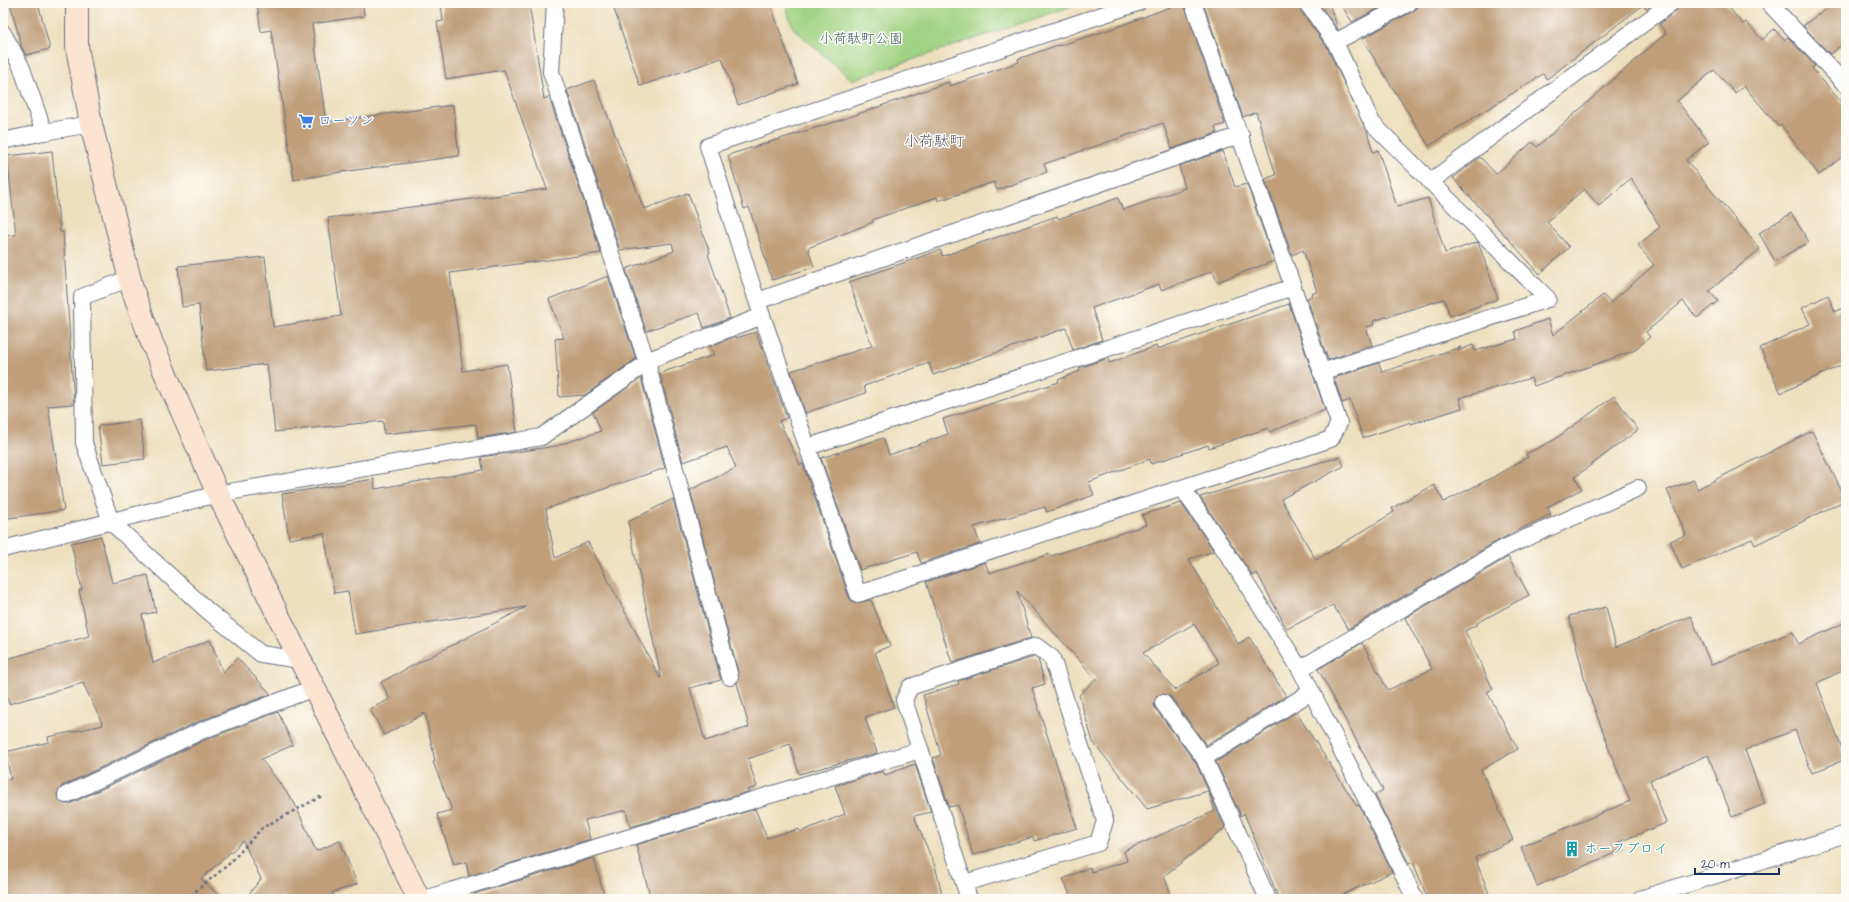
<svg xmlns="http://www.w3.org/2000/svg" width="1849" height="902" font-family="'Architects Daughter','Klee One',sans-serif">
	<rect width="100%" height="100%" fill="#fdfcf7"/>
	<filter id="ink" filterUnits="userSpaceOnUse"><feTurbulence type="fractalNoise" baseFrequency=".025" numOctaves="2"/><feDisplacementMap in="SourceGraphic" scale="8" xChannelSelector="R" yChannelSelector="G"/><feConvolveMatrix kernelMatrix="1 2 1 2 8 2 1 2 1" color-interpolation-filters="sRGB"/></filter>
	<filter id="wash" filterUnits="userSpaceOnUse"><feTurbulence type="fractalNoise" baseFrequency=".012" numOctaves="4" result="noise"/><feDisplacementMap in="SourceGraphic" scale="16" xChannelSelector="R" yChannelSelector="G"/><feGaussianBlur stdDeviation="0.9" result="paint"/><feColorMatrix in="noise" values="0 0 0 0 0 0 0 0 0 0 0 0 0 0 0 0 0 1.4 0 .05"/><feComposite in="paint" operator="in"/></filter>
	<g filter="url(#wash)">
		<rect width="100%" height="100%" fill="#ede0be"/>
		<path fill="#a0d383" stroke="#5e8170" d="M785,3H1081L852,80L793,28Z"/>
		<g id="blocks">
			<path fill="#c09e7a" fill-rule="evenodd" d="M10,3H38L50,49L26,55L22,48Z
				M257,3H363L364,16L312,24L326,122L453,105L459,156L334,173L294,180L271,30L261,32Z
				M441,3H529L544,99L549,97L601,253L450,273L463,371L507,364L517,432L478,438L476,424L384,434L383,421L275,432L267,364L206,371L199,305L182,307L178,266L265,257L273,327L341,316L328,218L547,189L504,70L446,79L437,22L443,21Z
				M612,3H770L798,84L738,105L722,58L640,86Z
				M1181,3H1184L1225,124L1215,127L1217,133L1172,149L1163,123L1044,164L1047,172L997,190L994,182L938,201L937,197L872,220L873,222L808,248L814,267L772,280L749,207L744,209L728,155L841,120L949,82L950,86L1019,62L1018,59L1058,45V46L1106,31Z
				M1203,3H1298L1299,9L1327,47L1367,131L1373,152L1378,150L1397,207L1428,198L1445,253L1478,242L1498,299L1450,316L1444,299L1373,321L1374,325L1366,327L1372,345L1328,360L1307,298L1312,296L1311,294L1317,292L1303,250L1292,255L1265,179L1276,175L1256,112L1243,117Z
				M1319,3H1329L1338,30Z
				M1340,3H1389L1352,22Z
				M1418,3H1655L1646,9L1643,5L1547,79L1543,74L1429,146L1362,39L1413,11L1417,8Z
				M1680,3H1725L1743,24L1746,22L1762,40L1774,29L1784,40L1788,37L1815,66L1812,68L1846,108V154L1819,175L1781,125L1779,127L1744,86L1735,93L1714,70L1677,101L1709,142L1686,160L1760,249L1709,291L1718,301L1697,318L1683,301L1646,332L1650,337L1633,351L1534,386L1531,378L1459,398L1462,408L1411,424V422L1363,438L1350,400L1342,403L1334,378L1379,363L1382,372L1461,347L1457,351L1473,345L1475,351L1517,339L1515,331L1548,319L1553,335L1603,295L1610,303L1654,265L1638,245L1660,227L1631,178L1599,206L1584,189L1547,222L1569,247L1540,274L1453,178L1480,157L1496,174L1532,142L1537,147L1666,33L1659,24L1677,10Z
				M1833,3H1846V42L1830,54L1803,26Z
				M594,80L644,209L688,193L710,253L708,254L730,318L704,328L699,313L646,331L626,269L674,251L672,243L620,250L567,90Z
				M52,151L60,232H63L74,404L48,406L64,510L3,519V236L16,235L7,156Z
				M1223,151L1235,187L1247,184L1274,261L1217,282L1213,271L1161,290L1159,284L1092,308L1102,340L1073,350L1066,328L933,375L929,363L864,386L866,393L805,413L791,371L872,346L849,282L940,250L943,256L1057,216L1058,219L1118,198L1123,210L1185,188L1179,166Z
				M1791,213L1809,242L1775,261L1759,233Z
				M608,276L636,359L585,395L559,397L555,339L564,338L549,299Z
				M1828,295L1835,312L1846,307V363L1781,393L1760,348L1810,324L1802,308Z
				M1289,304L1325,410L1270,432L1268,428L1209,448L1208,445L1151,464L1150,459L1089,482L1094,495L1047,512L1045,507L974,527L980,544L921,563L917,552L860,570L821,458L883,438L889,455L948,434L943,419L1059,382L1058,380L1080,371L1079,368L1108,358L1109,363L1156,346L1157,349Z
				M756,332L787,418L779,421L800,465L803,464L849,597L852,601L856,603L871,600L890,646L875,652L894,707L865,717L877,753L799,774L790,744L748,759L757,787L747,790L748,792L630,827L626,810L585,820L590,839L469,876L466,862L454,865L437,814L452,810L433,762L435,761L425,713L384,735L370,709L390,699L381,682L526,607L355,634L348,591L334,593L324,533L289,539L282,494L374,479L375,489L483,470L481,457L556,446L601,431L593,412L641,378L665,468L546,509L555,558L588,542L660,678L661,677L628,522L673,499L721,680L690,688L705,741L749,727L737,683L739,675L690,490L736,468L727,447L683,462L660,373L714,355L710,346L736,336V338Z
				M1614,396L1638,430L1575,477L1582,489L1547,507L1551,514L1501,539L1348,629L1333,605L1287,629L1257,573L1253,576L1200,497L1255,480L1340,457L1344,466L1281,499L1316,560L1394,512L1392,508L1434,485L1444,502L1493,477L1528,457L1526,454L1554,440Z
				M140,420L145,459L103,464L98,426Z
				M1812,431L1846,500L1755,545L1752,539L1682,569L1670,541L1686,535L1667,490L1694,480L1697,489Z
				M1181,503L1214,551L1189,559L1238,644L1249,637L1286,696L1206,745L1171,697L1162,694L1157,696L1154,704L1155,708L1196,763L1225,828L1164,876L1173,899H1072L1063,879L1090,867L1091,872L1127,861L1124,851L1215,811L1208,791L1147,809L1093,742L1079,695L1096,679L1017,591L1031,638L952,663L926,582L985,562L989,573L1050,554L1051,556L1146,525L1142,515ZM1194,624L1219,663L1175,690L1143,653Z
				M101,536L112,583L148,575L156,612L142,615L153,663L210,640L223,672L237,658L271,694L197,722L62,786L57,794L58,799L65,804H70L205,740L278,712L293,745L261,759L294,802L316,851L340,841L357,884L332,893L335,899H245L261,879L243,841L201,879L223,899H3V780L11,779L5,752L49,742L48,737L103,725L83,683L9,704L3,681V660L89,636L79,590H82L71,543Z
				M1508,557L1529,595L1477,623L1478,624L1465,631L1493,689L1487,692L1518,749L1481,770L1513,840L1475,858L1491,899H1428L1413,862L1409,864L1375,795L1383,790L1318,669L1362,643L1388,690L1432,669L1405,618Z
				M1606,607L1616,647L1691,616L1711,665L1793,632L1798,644L1846,622V669L1817,683L1846,759L1812,773L1795,730L1745,750L1765,804L1732,817L1708,755L1650,780L1666,823L1619,842L1622,850L1537,886L1521,847L1630,801L1607,745H1608L1587,689L1569,616Z
				M1034,657L1038,659L1045,684L1032,688L1077,828L1034,841L1033,837L973,855L958,805L949,807L933,758L941,755L923,695L959,684L958,681Z
				M1296,712L1357,806L1359,805L1392,872L1333,899H1279L1244,813L1241,816L1216,762Z
				M915,764L931,812L914,816L936,869L943,899H651L636,845L755,809L767,838L799,829L800,832L845,814L835,786L883,771L885,775Z
				M594,858L605,899H475L474,894Z"/>
		</g>
	</g>
	<g filter="url(#ink)">
		<use href="#blocks" fill-opacity="0" stroke="#646d80" stroke-width="1"/>
		<g fill="none" stroke-linecap="round" stroke-linejoin="round">
			<g stroke="#646d80" stroke-width="18">
				<path id="lane" d="M555,3L551,72L647,363L730,677
					M1138,3L708,146L757,301L858,594L1331,439L1339,423L1293,287L1193,3
					M1307,3L1335,42L1372,123L1548,299L1321,372
					M1769,3L1846,85
					M3,33L21,66L44,132
					M1335,42L1409,3
					M3,141L44,132L91,124
					M1430,182L1671,3
					M130,278L82,297L84,443L111,522L208,611L261,654L300,660
					M757,301L1241,135
					M808,447L1293,287
					M1183,489L1230,558L1300,669L1385,836L1415,899
					M3,549L218,494L541,437L654,358L762,316
					M1300,669L1506,547L1638,488
					M1163,703L1204,758L1268,899
					M1204,758L1311,692
					M66,795L201,731L314,688
					M965,883L1098,843L1105,821L1052,658L1036,646L910,687L904,700L969,899
					M424,899L920,750
					M1640,899L1846,834"/>
			</g>
			<g stroke="#646d80" stroke-width="24">
				<path id="secondary" d="M77,3V47L91,124L132,288L152,343L218,494L419,899"/>
			</g>
			<path stroke="#646d80" stroke-width="2.5" stroke-dasharray="3 3" stroke-linecap="butt" d="M186,899L229,864L262,828L322,796"/>
			<use href="#lane" stroke="#fff" stroke-width="16"/>
			<use href="#secondary" stroke="#fde4d1" stroke-width="22"/>
		</g>
	</g>
	<defs>
		<g id="supermarket-bare" transform="scale(1.2)"><path d="M-6-5.5h2.5l.6 2H6L4.5 2H-2.5L-4.4-4H-6ZM-1.5 3.2a1.3 1.3 0 1 0 .1 0ZM3 3.2a1.3 1.3 0 1 0 .1 0Z" fill="#3f7fe0" stroke="#fdfcf7" stroke-width="2.5" paint-order="stroke"/></g>
		<g id="building-bare" transform="scale(1.2)"><path d="M-4-6H4V6H1V3H-1V6H-4ZM-2.5-4.3h1.7v1.8h-1.7ZM.8-4.3h1.7v1.8H.8ZM-2.5-1h1.7V.8h-1.7ZM.8-1h1.7V.8H.8Z" fill="#0f9aa8" stroke="#fdfcf7" stroke-width="2.5" paint-order="stroke"/></g>
	</defs>
	<g fill-rule="evenodd">
		<use href="#supermarket-bare" x="306" y="121"/>
		<use href="#building-bare" x="1572" y="849"/>
	</g>
	<g text-anchor="middle" dominant-baseline="central" stroke-width="3" stroke-linejoin="round" paint-order="stroke">
		<g font-size="14" fill="#436069" stroke="#fdfcf7">
			<text x="861" y="39">小荷駄町公園</text>
		</g>
		<g font-size="14" fill="#366cbe" stroke="#fdfcf7" text-anchor="start">
			<text x="318" y="121">ローソン</text>
		</g>
		<g font-size="14" fill="#0d838f" stroke="#fdfcf7" text-anchor="start">
			<text x="1584" y="849">ホーフブロイ</text>
		</g>
		<g font-size="15" fill="#555668" stroke="#fdfcf7">
			<text x="934" y="141">小荷駄町</text>
		</g>
	</g>
	<rect width="1849" height="902" fill="none" stroke="#fdfcf7" stroke-width="16"/>
	<path d="M1695 868v6h84v-6" fill="none" stroke="#1b2f5e" stroke-width="2"/>
	<text x="1701" y="868" font-size="12" fill="#1b2f5e" stroke="#fdfcf7" stroke-width="3" paint-order="stroke">20 m</text>
</svg>
